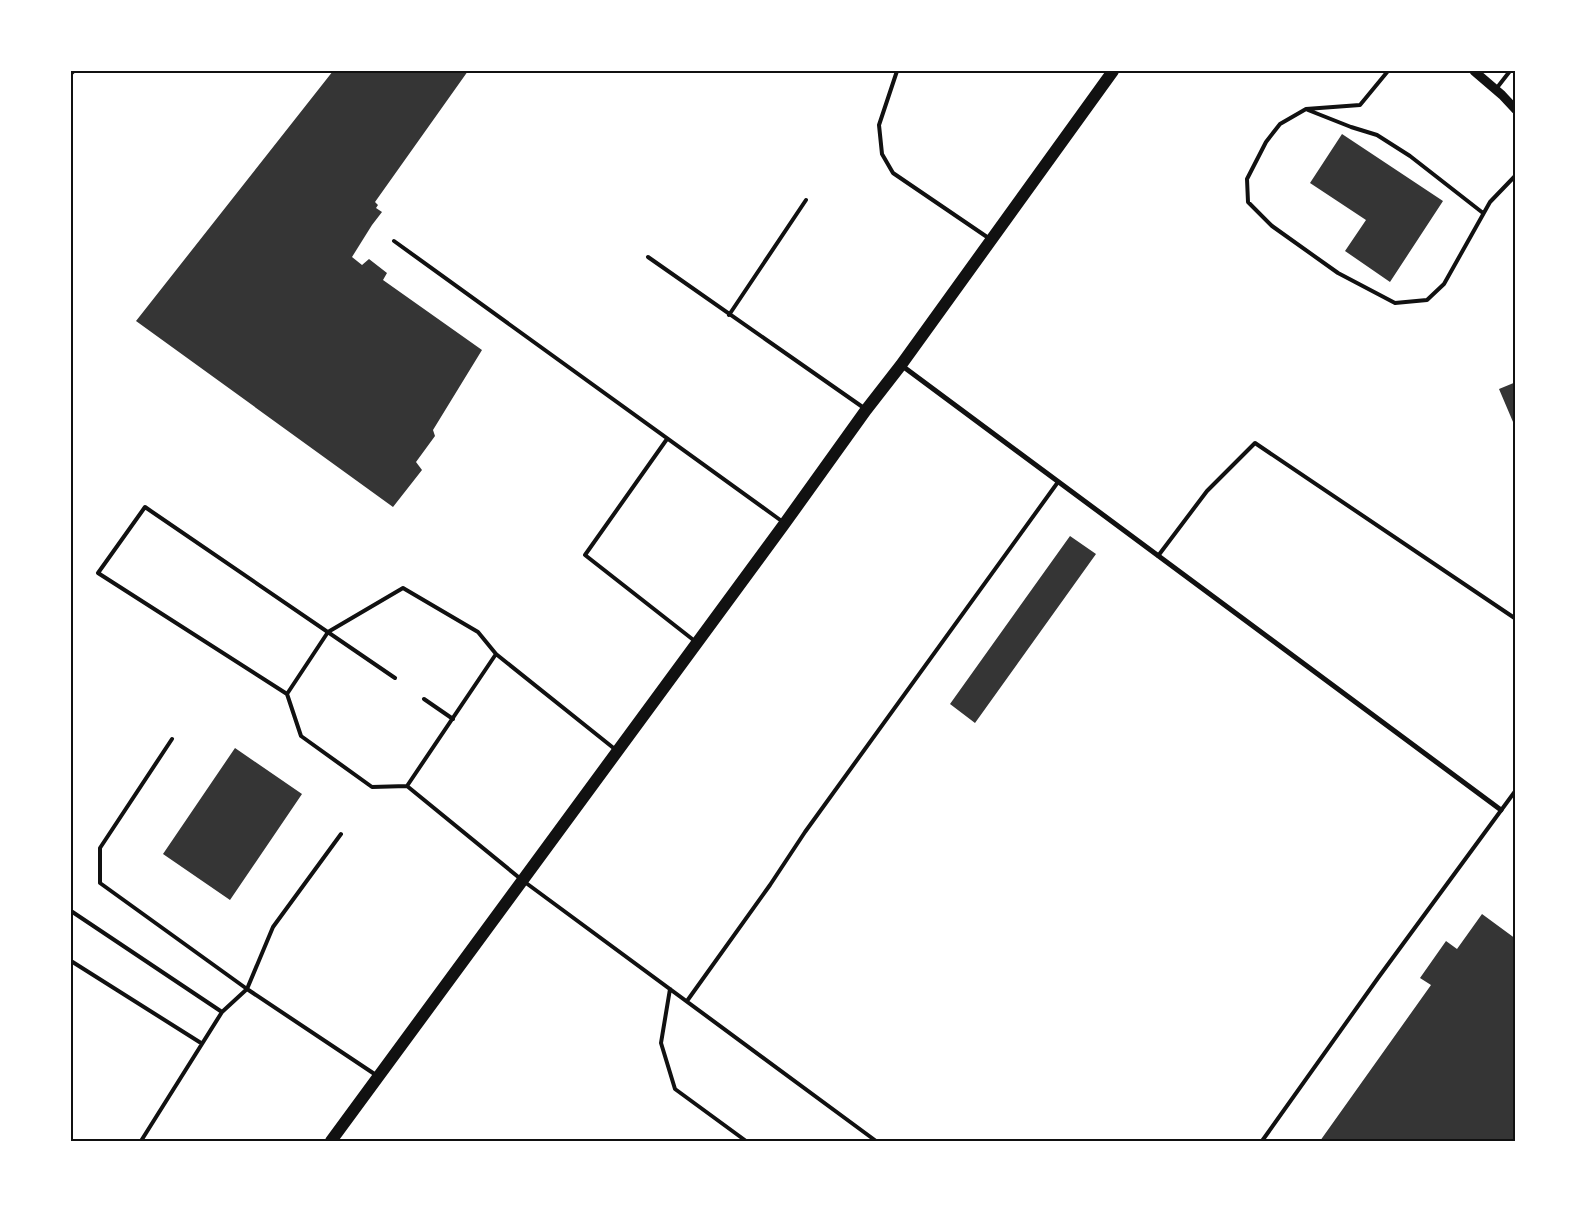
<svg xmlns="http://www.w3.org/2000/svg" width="1587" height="1212" font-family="Commissioner,sans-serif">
	<rect width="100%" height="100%" fill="#fff"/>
	<path fill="#353535" d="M333,71H468L375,202L378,205L376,208L382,212L372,225L352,257L362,265L369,259L387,273L383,280L482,350L433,430L435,436L416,462L422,470L393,507L136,321Z
		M1342,134L1443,201L1390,282L1345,251L1366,220L1310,183Z
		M1516,382V429L1499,389Z
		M1070,536L1096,554L975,723L950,704Z
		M235,748L302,794L230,900L163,854Z
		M1482,914L1516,939V1141H1320L1431,985L1420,978L1446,941L1457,949Z"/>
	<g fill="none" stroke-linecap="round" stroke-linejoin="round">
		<path stroke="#111" stroke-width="4" d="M897,71L879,125L882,154L893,173L990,239
			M1388,71L1360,105L1306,109L1280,124L1266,142L1247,179L1248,202L1272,226L1338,273L1395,303L1427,300L1444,284L1490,202L1516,175
			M1496,89L1510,71
			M1308,110L1351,127L1377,135L1410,156L1483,213
			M394,241L783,522
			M648,257L864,408
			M729,315L806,200
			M667,439L585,555L696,642
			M1158,556L1207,491L1255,443L1516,619
			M395,678L145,507L98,573L287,694L301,736L372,787L407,786L522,880L876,1141
			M287,694L328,632L403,588L478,632L496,654L616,750
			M424,699L453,719
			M172,739L100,848V883L247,989L273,927L341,834
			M407,786L496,654
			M71,911L222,1012
			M71,961L201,1043
			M670,989L661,1043L675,1089L746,1141
			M687,1001L770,885L805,832L1058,482
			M141,1141L222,1012L247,989L376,1075
			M1262,1141L1378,978L1516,790"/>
		<path stroke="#111" stroke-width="5" d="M71,73L73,71
			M901,365L1501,810"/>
		<path stroke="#111" stroke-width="9" d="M1474,71L1502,95L1516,110"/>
		<path stroke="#111" stroke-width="12" d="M331,1141L785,523L866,410L901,365L1113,71"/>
	</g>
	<rect width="1587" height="1212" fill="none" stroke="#ffffff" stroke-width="145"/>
	<rect x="72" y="72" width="1442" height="1068" fill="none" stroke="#111" stroke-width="2"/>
</svg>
